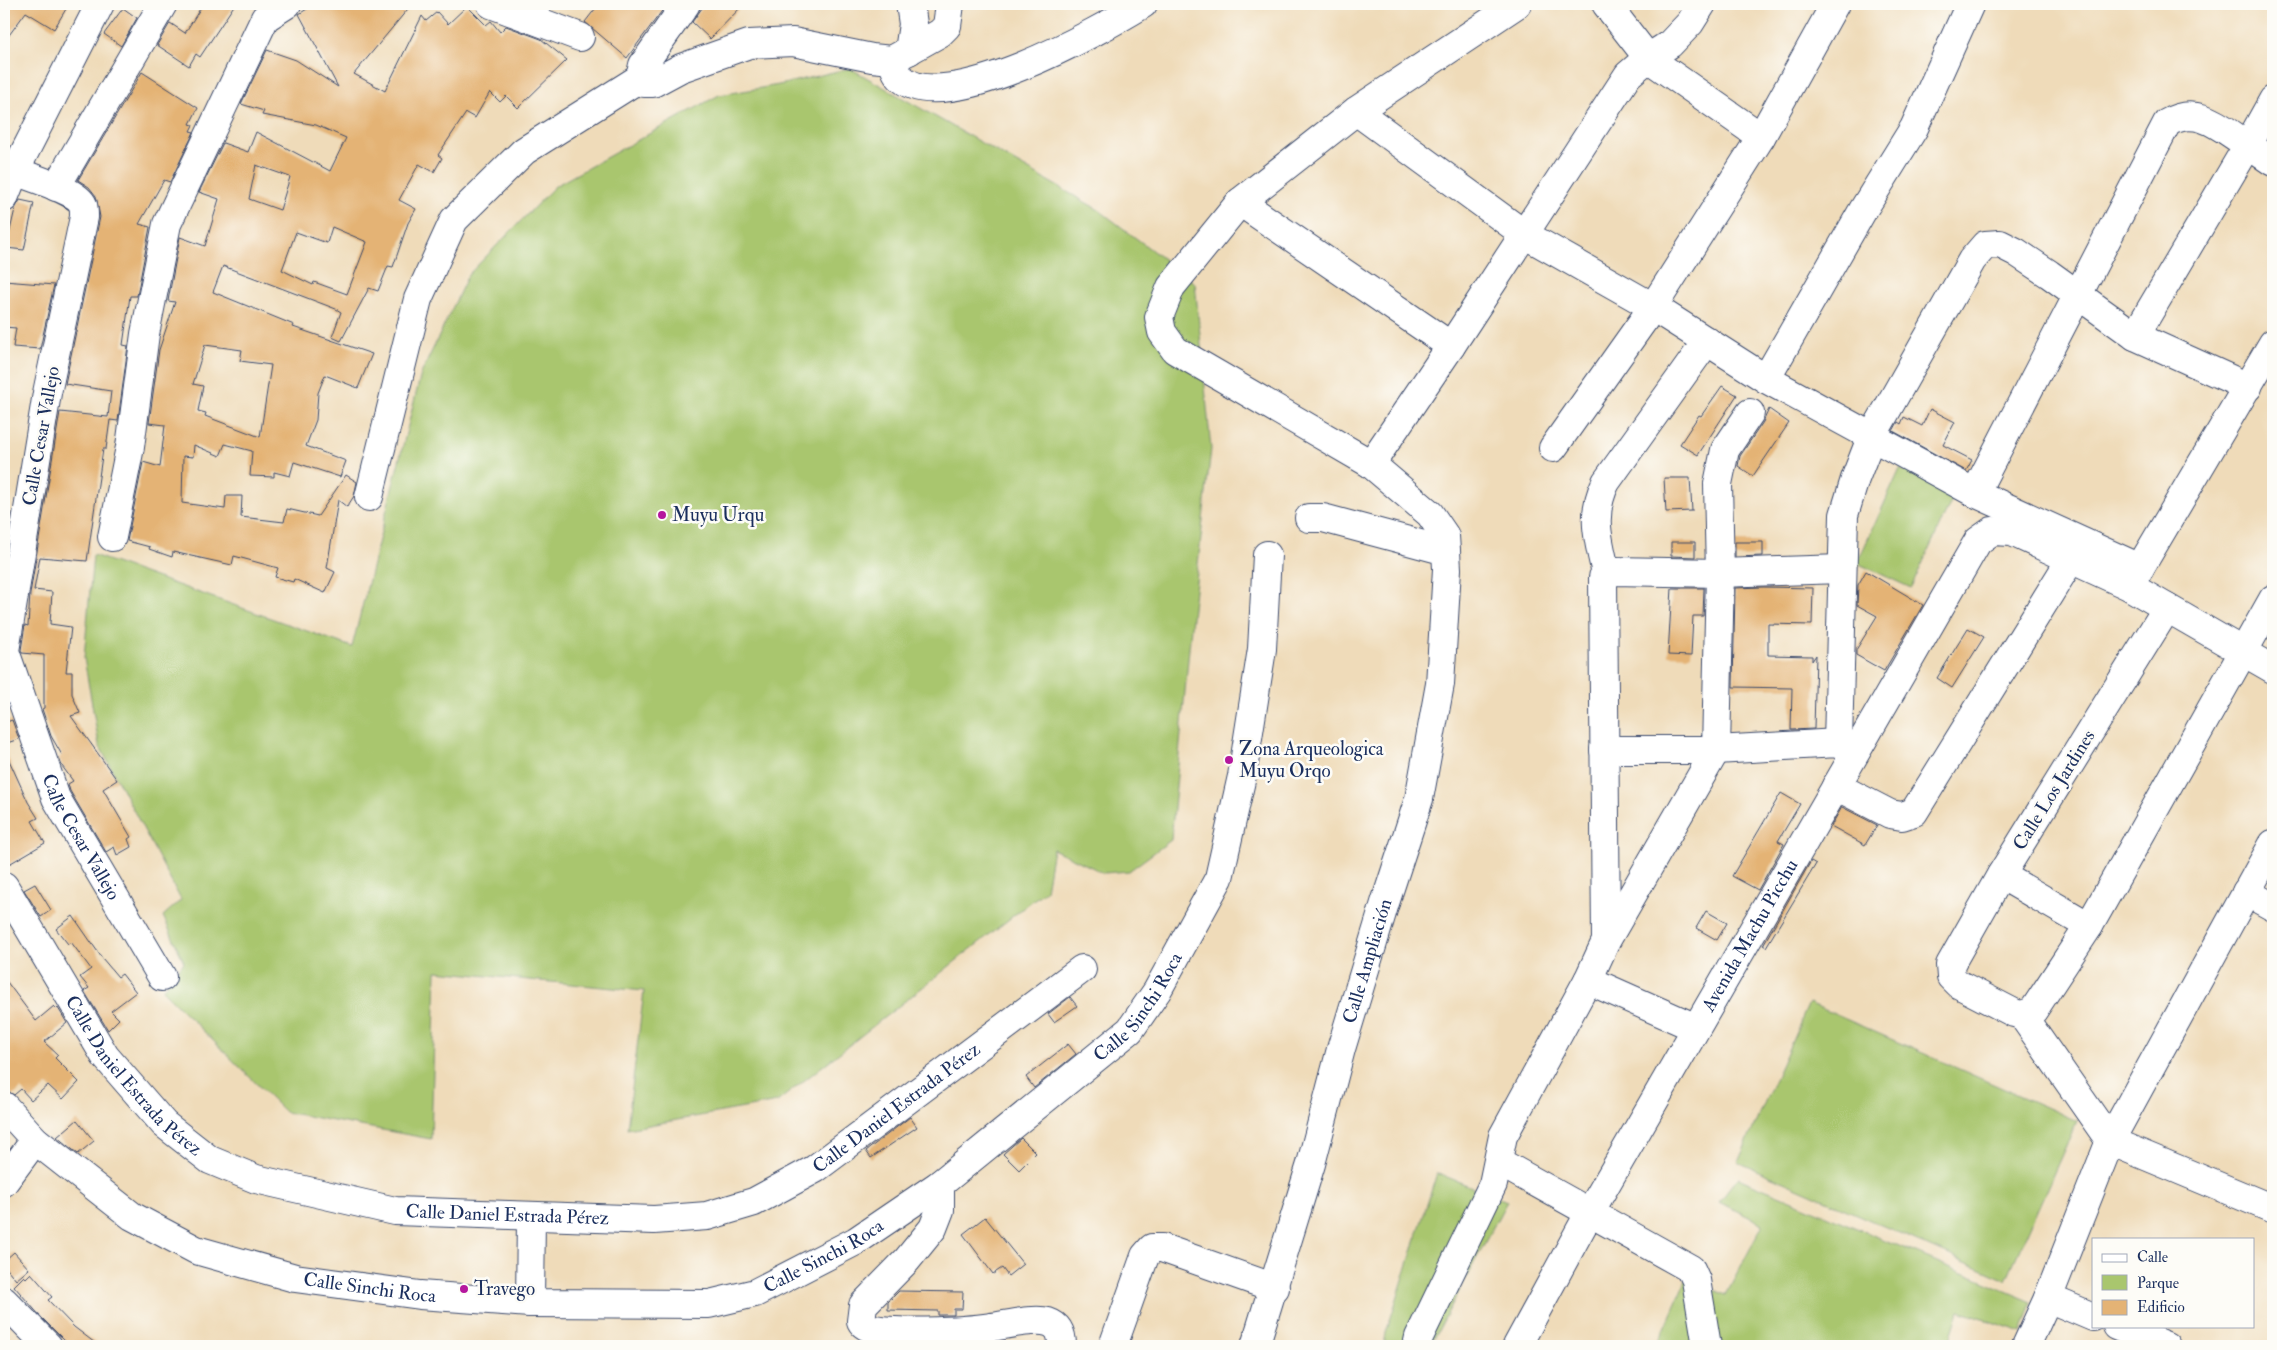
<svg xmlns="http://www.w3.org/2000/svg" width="2277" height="1350" font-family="'IM FELL Double Pica',serif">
	<rect width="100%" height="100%" fill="#fdfcf7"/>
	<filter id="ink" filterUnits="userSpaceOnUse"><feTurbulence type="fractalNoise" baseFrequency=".02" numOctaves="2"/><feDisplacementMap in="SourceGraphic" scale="10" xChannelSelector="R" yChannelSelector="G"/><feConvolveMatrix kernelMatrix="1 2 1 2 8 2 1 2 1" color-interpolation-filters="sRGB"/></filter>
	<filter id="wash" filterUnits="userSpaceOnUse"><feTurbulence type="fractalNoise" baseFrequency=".0096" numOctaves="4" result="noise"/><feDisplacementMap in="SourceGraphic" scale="20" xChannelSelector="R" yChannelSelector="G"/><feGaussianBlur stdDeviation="1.12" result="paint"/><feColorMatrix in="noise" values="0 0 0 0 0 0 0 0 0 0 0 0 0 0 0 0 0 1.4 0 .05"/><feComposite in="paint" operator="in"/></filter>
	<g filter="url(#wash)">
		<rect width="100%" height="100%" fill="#efdbb9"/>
		<path fill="#a9c66e" stroke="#627a66" d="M850,68L1099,210L1195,283L1211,449L1192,617L1171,840L1129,871L1104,873L1053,849L1046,890L777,1102L627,1129L644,991L436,971L431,1139L285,1112L162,990L184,962L163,916L181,900L99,745L84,658L93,555L352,647L421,374L468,275L555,186L719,95L779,85Z
			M1900,469L1955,493L1911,588L1857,563Z
			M1809,1003L2077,1121L2006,1280L1738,1162Z
			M1437,1173L1507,1201L1430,1346H1384L1386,1333Z
			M1738,1178L2032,1302L2022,1332L1959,1311L1948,1346H1657L1687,1278L1726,1295L1763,1224L1719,1202Z"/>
		<g id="blocks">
			<path fill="#e4b375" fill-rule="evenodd" d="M4,4H69L54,29L26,12L4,42Z
				M203,4H235L200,57L196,54L189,66L157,45L170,23L185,33Z
				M315,4H412L354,74L385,91L422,16L426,21L437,12L448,24L467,6L486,25L491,21L500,32L506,26L541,39L567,60L518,108L506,96L500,102L490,92L475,118L466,113L438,155L442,158L434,172L419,164L399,200L416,209L408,223L393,267L388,266L378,291L369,288L341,341L332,337L341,312L336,309L223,266L213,292L294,325L293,327L372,354L358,388L325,375L318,393L316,420L306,446L346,461L340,477L294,462L290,476L274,472V477L250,476L252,451L225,444L220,456L194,445L193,457L183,456L182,503L225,509L226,496H242L241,517L284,522L287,509L318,516L346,475L357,482L354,496L347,507L338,500L327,568L335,572L325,593L294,579L293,582L275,577L278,568L234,556L232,565L173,552L172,557L149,549L150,547L127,541L143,462L160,467L165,425L149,423L159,350L175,302L168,301L180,237L205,246L219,199L199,192L223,143L248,152L256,132L330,171L346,138L316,125L262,115L264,111L241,104L267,50L296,60L338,87L299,14ZM256,165L290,177L280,210L249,199ZM332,227L367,242L347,294L314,282L313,285L282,270L296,232L327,243ZM205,345L242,350L240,361L271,365L260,437L205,416L206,413L198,411L203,386L193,384Z
				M599,4H667L627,58L585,22Z
				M705,4H744L710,39L692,22Z
				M123,8L137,18L121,46L104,34Z
				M142,72L198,108L190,124L193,125L190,131L194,132L170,182L164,180L139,224L150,227L137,296H130L123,345L128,346L118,421L110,420L106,449H103L87,561L40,557L34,590L52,592L50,624L71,627L66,672H72V694L80,713L71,716L117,780L103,789L131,837L128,839L131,847L117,855L114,847L106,852L70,791L68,784L73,781L62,766L59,758L62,755L51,736L42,709L44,708V655L22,653L21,650L25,625L28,626L30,594L60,412L108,417L111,391L65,384L100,217L96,196L89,187L78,180Z
				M20,200L34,203L24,250L6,248L15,209Z
				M4,281L54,285L40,349L13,347L16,328L4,327Z
				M1722,386L1737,395L1698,455L1680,444L1699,415L1701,416Z
				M1769,409L1789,423L1753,476L1738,466L1740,456L1763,422Z
				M1930,409L1955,422L1943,445L1972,460L1966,471L1893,431L1898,422L1901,424L1904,417L1922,426Z
				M1664,478H1690L1692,511L1666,512Z
				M1671,542H1695V557L1671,556Z
				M1735,542H1763V556L1735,557Z
				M1866,571L1923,605L1884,671L1856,655V650L1877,616L1857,605L1858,585Z
				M1763,587L1813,588L1812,625L1768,624V655L1812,656V661L1816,655L1814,729L1791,730L1792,688L1733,687L1735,588Z
				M1672,588H1704L1703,616H1693L1691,656L1668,655Z
				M1968,628L1984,637L1952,688L1937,678Z
				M12,720L19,739L4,744V723Z
				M4,749L28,802L38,818L32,821L45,843L4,867Z
				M1781,793L1800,804L1778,841L1784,844L1758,890L1732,876Z
				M1842,807L1877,825L1865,845L1831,826Z
				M1811,861L1816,864L1766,947L1763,945Z
				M35,884L51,910L41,917L24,890Z
				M1706,911L1727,923L1717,940L1696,928Z
				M73,916L102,958L118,977L122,974L136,992L111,1011L119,1019L108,1030L84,991L89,988L80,977L91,969L71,942L68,944L56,929Z
				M4,978L36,1021L54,1006L57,1009L58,1008L67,1023L44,1042L58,1055L55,1058L79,1082L63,1099L48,1085L31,1100L21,1089L14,1095L4,1091Z
				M1070,997L1077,1006L1054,1022L1048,1014Z
				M1068,1044L1076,1054L1034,1088L1026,1077Z
				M910,1117L917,1127L871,1158L866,1151Z
				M77,1120L94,1141L78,1154L57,1137Z
				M1021,1138L1036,1153L1019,1170L1003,1154Z
				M985,1217L1023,1264L1008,1276L1002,1268L993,1274L963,1234Z
				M14,1252L29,1269L16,1280L4,1265V1261Z
				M31,1273L52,1297L48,1300L74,1327L99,1346H70L41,1317L14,1286L24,1276L26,1278Z
				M899,1291L963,1292L962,1309H954V1315H938V1311L888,1310V1302Z"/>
		</g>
	</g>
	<g filter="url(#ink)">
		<use href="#blocks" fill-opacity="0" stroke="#3b496c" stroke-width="1"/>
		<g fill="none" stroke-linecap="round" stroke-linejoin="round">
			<g stroke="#3b496c" stroke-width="30">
				<g id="minor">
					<path d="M491,4L580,37"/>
					<path d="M686,4L643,65L640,78L644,83H653L681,68L749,44L793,42L872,58L892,60L940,33L947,26L950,4"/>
					<path d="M1606,4L1648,58L1761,137"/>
					<path d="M909,51L913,24L910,4"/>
					<path d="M892,60C894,66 895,72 900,77C941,120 1101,30 1143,4"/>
					<path d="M2273,100L2248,145L2273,162"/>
					<path d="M1356,111L1524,234L1653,307L1766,379L1975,493L2140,568"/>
					<path id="s1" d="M15,171C29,177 78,191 83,205C84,208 84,214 84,217L47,393L5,651L56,798L162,977"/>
					<path d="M56,187L163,4"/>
					<path d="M4,198L15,171L100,4"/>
					<path d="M1240,202L1451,346"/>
					<path d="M1766,379L1863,210L1914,128L1970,4"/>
					<path d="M1553,448L1653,307L1761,137L1835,4"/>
					<path d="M1371,464L1451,346L1628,75L1648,58L1670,44L1690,23L1702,4"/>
					<path d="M1975,493L2167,123C2198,104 2222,129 2248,145L2135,336"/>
					<path d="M369,497L418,299L454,220L524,151L640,78"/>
					<path d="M112,537L130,447L145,334L167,224L265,18L287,4"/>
					<path d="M1446,551L1445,536L1430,514L1371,464L1175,350L1162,332L1159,317L1171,287L1240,202L1356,111L1517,4"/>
					<path d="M1606,573C1598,538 1590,515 1606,482L1707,341"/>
					<path d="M2131,583L2273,343"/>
					<path d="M2167,608L2001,875L1950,965L1951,977L1958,984L2014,1013L2022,1015L2033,1011L2089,926L2273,599"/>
					<path d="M1838,743L1844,515L1855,479L1871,438L1972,260L1985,245L2000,244L2016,252L2049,274L2135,336L2248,387"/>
					<path d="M1604,750H1716L1838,743L1853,754"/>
					<path d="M1836,786L1890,814L1902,816L1914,812L2071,559"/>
					<path d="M2001,875L2089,926"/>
					<path id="s2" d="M4,886L105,1056L164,1124L210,1160L256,1179L395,1211L654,1220L707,1216L754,1202L815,1169L1082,969"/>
					<path d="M2246,892L2273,907"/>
					<path d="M1606,941L1603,577L1606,573L1613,571L1720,573L1842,569"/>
					<path d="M1588,980L1696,1028"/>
					<path d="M2022,1015L2110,1141"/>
					<path id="s3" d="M4,1106L35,1140L132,1216L196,1250L295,1278L420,1295L530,1303L709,1304L755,1293L856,1241L940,1184L1130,1030L1157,991L1219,878L1242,776L1262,649L1267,555"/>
					<path d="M2110,1141L2273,1209"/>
					<path d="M1499,1162L1691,1269L1696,1280L1707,1346"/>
					<path d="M4,1182L35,1140"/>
					<path d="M940,1184V1210L933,1228L907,1260L863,1305L861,1321C862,1323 864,1325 866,1326C881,1336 971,1330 991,1327C1007,1325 1034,1318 1048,1322C1060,1326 1062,1335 1062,1346"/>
					<path d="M2048,1298L2093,1317"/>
					<path d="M4,1301L48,1346"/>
					<path d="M530,1303L531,1217"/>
					<path d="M2117,1326L2166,1346"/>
					<path d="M1113,1346L1145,1256L1152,1248H1162L1275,1288"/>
					<path id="s4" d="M1255,1346L1311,1164L1341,1049L1385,903L1419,799L1440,684L1447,569L1446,551L1323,518H1309"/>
					<path d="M1417,1346L1419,1337L1493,1184L1503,1136L1588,980L1606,941L1716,750L1720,573L1718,484L1725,450L1750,413"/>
					<path id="s5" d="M1517,1346L1590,1212L1978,541L1992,531L2012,532L2129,586L2273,669"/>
					<path d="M2026,1346L2048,1298L2110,1141L2273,844"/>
				</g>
			</g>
			<use href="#minor" stroke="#fff" stroke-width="28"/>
		</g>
	</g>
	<g fill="#b5179e" stroke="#fdfcf7" stroke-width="2">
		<circle cx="662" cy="515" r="5"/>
		<circle cx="1229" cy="760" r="5"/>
		<circle cx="464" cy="1289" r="5"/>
	</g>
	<g text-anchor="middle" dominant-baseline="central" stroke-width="5" stroke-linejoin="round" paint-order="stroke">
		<g font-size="19" fill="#1b2f5e" stroke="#fdfcf7">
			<text transform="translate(41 436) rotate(-80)">Calle Cesar Vallejo</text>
			<text transform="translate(2054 790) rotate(-58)">Calle Los Jardines</text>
			<text stroke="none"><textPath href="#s1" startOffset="732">Calle Cesar Vallejo</textPath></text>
			<text stroke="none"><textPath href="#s5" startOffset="472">Avenida Machu Picchu</textPath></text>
			<text stroke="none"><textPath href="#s4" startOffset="401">Calle Ampliación</textPath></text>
			<text stroke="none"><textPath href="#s3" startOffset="1290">Calle Sinchi Roca</textPath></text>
			<text stroke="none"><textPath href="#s2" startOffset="231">Calle Daniel Estrada Pérez</textPath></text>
			<text stroke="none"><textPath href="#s2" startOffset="1071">Calle Daniel Estrada Pérez</textPath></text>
			<text stroke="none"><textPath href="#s2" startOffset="651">Calle Daniel Estrada Pérez</textPath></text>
			<text stroke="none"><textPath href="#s3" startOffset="885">Calle Sinchi Roca</textPath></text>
			<text stroke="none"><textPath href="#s3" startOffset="420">Calle Sinchi Roca</textPath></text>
		</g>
		<g font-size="19" fill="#1b2f5e" stroke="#fdfcf7" text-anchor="start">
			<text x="672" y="515">Muyu Urqu</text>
			<text x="1239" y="749">Zona Arqueologica<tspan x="1239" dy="22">Muyu Orqo</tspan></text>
			<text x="474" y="1289">Travego</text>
		</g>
	</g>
	<rect width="2277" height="1350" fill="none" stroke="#fdfcf7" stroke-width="20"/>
	<rect x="2092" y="1238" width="162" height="90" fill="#fdfcf7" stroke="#a3aaba"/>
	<rect x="2102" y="1254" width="25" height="8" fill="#ffffff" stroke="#a3aaba"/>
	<text x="2137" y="1262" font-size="15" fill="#1b2f5e">Calle</text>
	<rect x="2102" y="1275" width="25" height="15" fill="#a9c66e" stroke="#a3aaba"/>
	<text x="2137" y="1288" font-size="15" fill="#1b2f5e">Parque</text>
	<rect x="2102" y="1300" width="25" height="15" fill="#e4b375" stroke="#a3aaba"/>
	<text x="2137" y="1312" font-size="15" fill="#1b2f5e">Edificio</text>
</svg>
